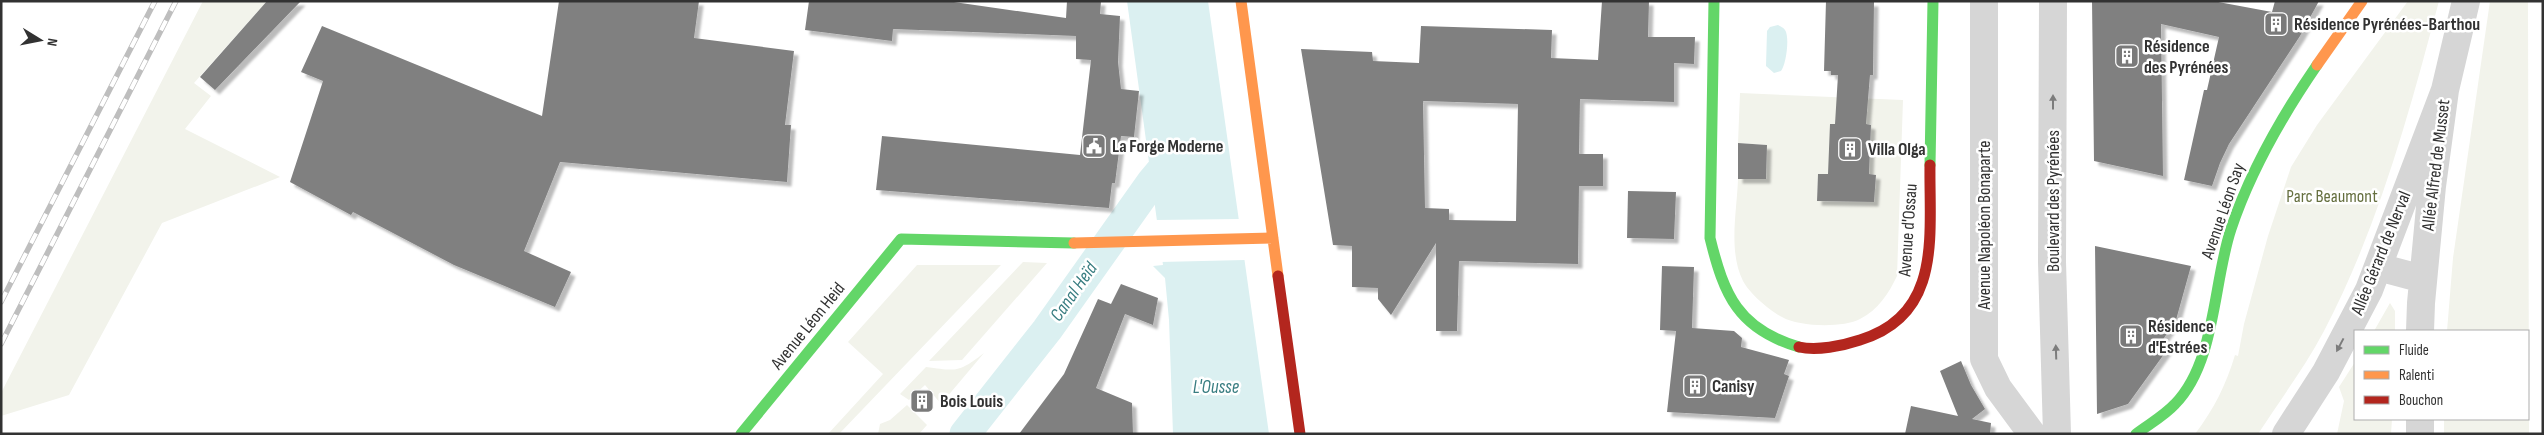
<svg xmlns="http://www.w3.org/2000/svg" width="2544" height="435" font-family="'Sofia Sans Condensed',sans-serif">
	<defs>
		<filter id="shadow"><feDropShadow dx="4.5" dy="4.5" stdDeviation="1" flood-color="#0004"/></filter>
	</defs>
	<rect width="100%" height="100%" fill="#fff"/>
	<path fill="#f2f3eb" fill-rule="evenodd" d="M203,1H267L194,83L211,96L185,129L280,177L162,223L69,395L1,416V393Z
		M2408,1H2439C2409,114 2378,228 2324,331C2305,367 2280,400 2258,434H2195C2214,409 2226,385 2235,355L2238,356L2244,324L2268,236L2291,167L2317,125Z
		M2490,1H2528L2529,434H2444V419H2528V331H2447L2453,258Z
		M1740,93L1903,100L1897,276C1889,293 1878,310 1860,319C1843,328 1799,327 1782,317C1769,310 1750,294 1743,281C1728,251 1737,211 1738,179H1766L1767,145L1738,143ZM1866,124L1871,125L1869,174L1876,175L1874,202L1817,201L1818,174H1828Z
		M1023,262L1047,263L962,360L929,361Z
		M917,265H1001L839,434H828L883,374L848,342Z
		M2390,303L2395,311V331H2374Z
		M984,353L941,404L925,385L909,400L900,394L926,367C957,371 958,373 984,353Z
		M2355,362V419H2392L2391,434H2337L2344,401L2339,387Z
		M907,405L927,425L919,434H878L880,424L890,420Z"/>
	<path fill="#dbf0f1" d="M1127,1H1208L1269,434H1173L1169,320L1165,278L1153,266L1163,265Z
		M1778,25C1780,26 1784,28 1785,30C1790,37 1786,65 1781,71L1774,73L1766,66L1767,31L1770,27Z"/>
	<path fill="#fff" d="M1240,219L1245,260L1160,262L1155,220Z"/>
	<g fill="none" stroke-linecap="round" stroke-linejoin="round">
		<path stroke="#dbf0f1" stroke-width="31" d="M965,434L1047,330L1152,182L1179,150"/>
	</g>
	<path fill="#808080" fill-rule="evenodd" filter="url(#shadow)" d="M267,1H301L215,90L200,77Z
		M559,1H699L694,38L794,51L785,125H791L787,182L560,162L524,251L571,272L555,307L454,265L353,212L351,215L290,182L323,81L301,72L322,26L542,116Z
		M809,1H947L1066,18L1067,1H1101L1100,14L1120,16L1118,62L1121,89L1139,91L1134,137L1121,136L1115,183H1112L1109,208L876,190L882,136L1080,155L1091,60L1076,59V36L893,29L892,41L805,30Z
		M1602,1H1649L1648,37H1695L1694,64L1674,63V102L1580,99L1579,154H1603V186H1579L1578,264L1459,261L1457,331H1436V243L1391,315L1378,299V288L1352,287V246L1333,245L1301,49L1372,52L1373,61L1419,63L1421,26L1552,30L1551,58L1598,60ZM1423,101L1518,104L1516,221L1449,220V209L1425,208Z
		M1826,1L1874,2L1873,75H1870L1866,124L1871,125L1869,174L1876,175L1874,202L1817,201L1818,174H1828L1830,124H1835L1838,75H1831V71H1824Z
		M2092,1H2213L2272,12L2275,1H2319L2300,36L2229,144L2220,163L2212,186L2184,180L2204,90H2207L2219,37L2161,24L2163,176L2094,161Z
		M1738,143L1767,145L1766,179H1738Z
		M1628,191L1676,192L1674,239L1627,238Z
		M2095,246L2191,266L2176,320L2160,344L2167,350L2128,404L2097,414Z
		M1662,266L1694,267L1692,328L1734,331L1742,338L1741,347L1789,360L1784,374L1789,376L1775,418L1667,412L1676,331L1660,330Z
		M1121,284L1158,298L1153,325L1125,314L1096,388L1132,403L1133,434H1019L1064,374L1098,299L1111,304Z
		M1961,361L1971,385L1985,409L1972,419L1991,423L1990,434H1905L1911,406L1958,416L1940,371Z"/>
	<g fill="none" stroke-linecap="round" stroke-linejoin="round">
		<path stroke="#d6d6d6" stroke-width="28" d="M1984,1V359L1998,388L2032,434
			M2053,1L2052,262L2057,434
			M2378,267L2423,279
			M2420,331L2421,303L2432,186L2445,90L2466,1
			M2286,434L2326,372L2369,290L2445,90
			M2420,434V419"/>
		<path stroke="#63d668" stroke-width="11" d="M1714,1L1710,238C1724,295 1738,329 1799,347
			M1930,165L1933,1
			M741,434L901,239L1074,243
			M2136,434C2149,424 2164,416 2175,404C2216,362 2213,283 2231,229C2251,169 2282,116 2317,65"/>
		<path stroke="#ff974d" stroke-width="11" d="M1241,1L1278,276
			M2317,65L2362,1
			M1074,243L1273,238"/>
		<path stroke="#b3261e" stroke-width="11" d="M1278,276L1300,434
			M1799,347C1817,351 1842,346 1860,340C1943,315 1929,235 1930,165"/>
		<g stroke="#bebebe" stroke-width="5.5">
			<path id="rail" d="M1,302L155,1
				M1,344L176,1"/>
		</g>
		<use href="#rail" stroke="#fff" stroke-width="4" stroke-dasharray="11" stroke-linecap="butt"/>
	</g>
	<defs><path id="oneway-solid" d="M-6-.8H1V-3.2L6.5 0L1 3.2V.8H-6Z" transform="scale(1.25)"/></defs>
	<g fill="#7c7c7c">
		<use href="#oneway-solid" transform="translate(2053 102) rotate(-90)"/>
		<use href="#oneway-solid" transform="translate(2340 345) rotate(118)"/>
		<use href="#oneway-solid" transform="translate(2056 352) rotate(-92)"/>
	</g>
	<defs>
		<g id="building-square" transform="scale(1.25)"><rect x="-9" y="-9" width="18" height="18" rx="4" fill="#7a7a7a" stroke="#fff"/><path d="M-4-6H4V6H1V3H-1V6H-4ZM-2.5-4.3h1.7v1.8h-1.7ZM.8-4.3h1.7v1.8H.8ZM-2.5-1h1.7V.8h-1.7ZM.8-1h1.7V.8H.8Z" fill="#fff"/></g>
		<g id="civic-square" transform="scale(1.25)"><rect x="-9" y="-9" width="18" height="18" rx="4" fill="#7a7a7a" stroke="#fff"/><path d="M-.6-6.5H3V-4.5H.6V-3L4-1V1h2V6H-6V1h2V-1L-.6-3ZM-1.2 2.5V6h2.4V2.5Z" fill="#fff"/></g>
	</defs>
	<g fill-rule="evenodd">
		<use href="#building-square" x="2276" y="24"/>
		<use href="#building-square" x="2127" y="56"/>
		<use href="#civic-square" x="1094" y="146"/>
		<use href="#building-square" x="1850" y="149"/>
		<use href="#building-square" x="2131" y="336"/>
		<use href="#building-square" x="1695" y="386"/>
		<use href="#building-square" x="922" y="401"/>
	</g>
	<g text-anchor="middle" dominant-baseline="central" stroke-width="5" stroke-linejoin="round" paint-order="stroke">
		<g font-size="18" font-weight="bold" fill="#323232" stroke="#fff" text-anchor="start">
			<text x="2294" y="24">Résidence Pyrénées-Barthou</text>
			<text x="2144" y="46">Résidence<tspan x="2144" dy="21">des Pyrénées</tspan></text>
			<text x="1112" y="146">La Forge Moderne</text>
			<text x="1868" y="149">Villa Olga</text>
			<text x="2148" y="326">Résidence<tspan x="2148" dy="21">d'Estrées</tspan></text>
			<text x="1712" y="386">Canisy</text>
			<text x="940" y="401">Bois Louis</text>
		</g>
		<g font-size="18" fill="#323232" stroke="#fff">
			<text transform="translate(2436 165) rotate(-83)">Allée Alfred de Musset</text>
			<text transform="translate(2053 201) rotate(-90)">Boulevard des Pyrénées</text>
			<text transform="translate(2223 211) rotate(-71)">Avenue Léon Say</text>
			<text transform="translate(1984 225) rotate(-90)">Avenue Napoléon Bonaparte</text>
			<text transform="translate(1908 230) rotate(-86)">Avenue d'Ossau</text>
			<text transform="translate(2381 253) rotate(-68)">Allée Gérard de Nerval</text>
			<text transform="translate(808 326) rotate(-51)">Avenue Léon Heid</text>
		</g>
		<g font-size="18" fill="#656f3f" stroke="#fff">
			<text x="2332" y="196">Parc Beaumont</text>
		</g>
		<g font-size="19" font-style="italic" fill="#387d81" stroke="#fff">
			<text transform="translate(1074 292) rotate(-55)">Canal Heïd</text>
			<text x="1216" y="387">L'Ousse</text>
		</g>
	</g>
	<rect width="2544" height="435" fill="none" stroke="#323232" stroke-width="5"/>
	<rect x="2354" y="330" width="175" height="90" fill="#ffffff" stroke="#adadad"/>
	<rect x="2364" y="346" width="25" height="8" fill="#63d668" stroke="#adadad"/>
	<text x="2399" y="355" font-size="15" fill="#323232">Fluide</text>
	<rect x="2364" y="371" width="25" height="8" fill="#ff974d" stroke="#adadad"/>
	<text x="2399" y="380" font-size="15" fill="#323232">Ralenti</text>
	<rect x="2364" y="396" width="25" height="8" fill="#b3261e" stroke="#adadad"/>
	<text x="2399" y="405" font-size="15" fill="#323232">Bouchon</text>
	<g transform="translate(40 40) rotate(100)" stroke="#ffffff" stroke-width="4" paint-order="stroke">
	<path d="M0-4L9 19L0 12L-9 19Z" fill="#323232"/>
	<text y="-8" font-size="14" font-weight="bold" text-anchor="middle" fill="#323232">N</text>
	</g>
</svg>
